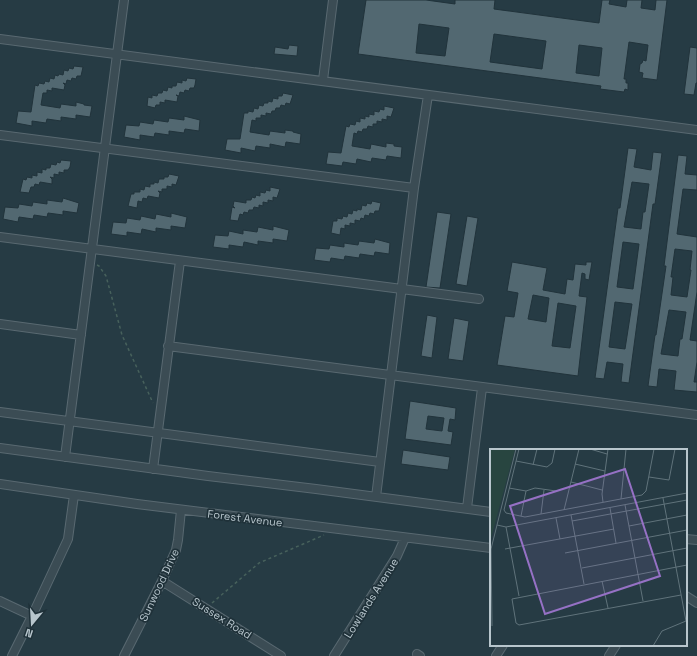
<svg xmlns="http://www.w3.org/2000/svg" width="697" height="656" font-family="'Space Grotesk',sans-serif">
	<rect width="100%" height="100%" fill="#263b44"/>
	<path fill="#526871" stroke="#21333b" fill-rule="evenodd" d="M366,0H426L455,4V0H495L494,9L599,23L602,0H610L609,4L626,7L627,0H642L641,8L655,10L656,0H667L657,80L642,78L643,73L639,72L640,64L642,63L643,60L646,61L648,45L629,42L624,79H626V83H628V90L625,89L624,92L600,89L601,86L358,54ZM419,24L449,28L445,56L416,53ZM494,34L546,41L542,69L490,62ZM579,45L602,48L599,76L576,73Z
		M289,45L298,46L297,56L274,54L275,47L288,49Z
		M690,47L697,48V83H696L694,95L684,94Z
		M74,66L83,67L81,76H77L76,79L72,78L71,81L67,80L66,84L63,83L65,85L64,90L52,88V91L47,90V93H43L41,105L60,108L61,104L76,106V102L84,104V105L92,106L90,117L76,115V119L61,117V121L47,119L46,123L32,121V126L16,123L18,111L31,112L35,85L38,86L39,83L44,84L45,81L49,82L50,78L54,79L55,75L58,76L59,74L63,75L64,70L68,71L69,68L73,69Z
		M187,78L196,79L195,85L194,88H190L189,91L185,90L184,93L180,92L179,96L176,95L178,96L177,102L165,100V103L160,102V105H156L155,108L147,106L148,97L152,98V95L157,96L158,93H162L163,90L167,91L168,87L172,88V86H176L177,82L182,83V80L186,81Z
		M283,93L293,95L290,104L286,103L285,106L281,105L280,108H276L275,111H272L271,114L266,113V116L261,115V118H256V121L252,120L250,132L269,135L270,131L285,133V130L293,131V132L301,134L300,144L286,142L285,147L270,144V148L256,146L255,151L241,148V153L225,150L227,139H240L244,113H248V111L253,112L254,108L258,109L259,105L263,106L264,103H268V101L272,102L273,98L278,99V96H282Z
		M384,106L394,108L391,117L387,116V120L382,119V122L377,121V124H373V127L368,126L367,129H363L362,132L358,131L357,134L354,133L352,146L370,149L371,144L386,147V143L394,144V146L402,147L401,158L387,156L386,160L372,158L371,162L357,159L356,164L343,162L342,166L326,164L328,152L341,153L346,126L349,127L350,124L355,125L356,121L360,122V118L365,119V116L369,117V114L374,115V111L379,112L380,109L384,110Z
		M184,116L200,120L199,131L185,129L184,133L169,131V135L155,133L154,137L140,135V140L124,137L126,125L139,126L140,122L153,124L154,120L168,122L169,118L184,120Z
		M628,148L637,149L634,167L651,170L653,152L662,153L655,204H653L629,383L621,382L623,364L607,362L604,379L595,378L618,208H620ZM632,182L649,184L645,212H643L641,229L624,227ZM623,242L639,244L633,289L617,287ZM615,302L632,304L625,349L609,347Z
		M678,155L687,156L685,174L697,175V190L683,189L677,234L697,237V292L690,340L697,341V362L694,382H697V392L674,390L676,371L659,369L657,387L648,386L655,335H656L666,266H664ZM675,249L692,251L690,270H691L687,297L671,295L673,277H671ZM669,310L686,312L682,339H680L678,356L661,354Z
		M61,160L71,161L70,167L68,170H64V173L59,172V175L54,174V178L50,177L52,179V184L40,182L39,185L35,184L34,187H31L29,193L20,192L23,179L26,180L27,177L32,178V175L37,176V172L42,173V169L46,170V168H50L51,164L56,165L57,162L60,163Z
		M169,174L179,176L176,185L172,184V187L167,186V189H162V192L158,191L160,193L159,198L148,196L147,199L143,198L142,202L138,201L137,208L128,206L131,194H134V192H140V189L144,190L145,186L150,187V184H154V182L158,183L159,179H164V177H168Z
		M270,187L280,189L277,198L273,197V201L268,200V203L263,202V206L259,205V208L254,207L253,210H249L248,213L244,212L243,215L240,214L238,221L230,220L232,207L235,208L233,206L234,201L246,203V200H251L252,197L255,198L256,195L260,196V192L265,193L266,190L270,191Z
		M63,198L79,203L77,213L63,211V215L48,213L47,217L34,215L33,219L19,217L18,222L3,219L5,207L18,208L19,204L32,206L33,202L47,204V200L62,202Z
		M372,201L381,203L379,211H375L374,214L370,213L369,216L365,215L364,219L361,218L360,221L355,220V224L350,223V226L345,225V229L341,228L340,235L331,233L333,221H337V218L342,219L343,216L347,217L348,213L352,214L353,210L357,211V209L361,210L362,205L366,206L367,203L371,204Z
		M437,212L451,214L440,288L426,287Z
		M171,213L187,217L185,228L171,226V230L156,228V232L142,229L141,234L127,232V236L111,234L113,222L126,223L127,218L140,220L141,216L155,219L156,214L171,217Z
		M467,216L478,218L467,286L456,284Z
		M273,226L289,230L287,241L273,239V243L258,241V245L244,242L243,247L229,245V249L213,247L215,235L228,236L229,231L243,234V230L257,232L258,227L273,230Z
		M375,239L390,243L389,254L375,252L374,256L360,254L359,258L345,256L344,260L331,258L330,262L314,260L316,248L329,249L330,245L344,247V243L358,245L359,241L374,243Z
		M512,262L547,268L543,290L565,294L567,279L573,280L575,264L586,265V262H592L589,280L585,279V274L582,273L579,296L587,297L578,376L497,365L505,316L514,317L518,293L507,291ZM533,295L549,298L546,322L528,319ZM558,303L576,306L570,348L552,346Z
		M427,315L437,317L432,358L421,356Z
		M454,318L469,321L463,361L448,359Z
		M410,401L456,408L455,420L450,419L448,431L453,432L451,445L405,439ZM428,416L444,418L442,431L426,429Z
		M403,450L450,457L448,470L401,464Z"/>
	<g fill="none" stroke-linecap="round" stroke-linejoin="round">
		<g stroke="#596971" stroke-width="10">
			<path id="street" d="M0,39L697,130
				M323,80L333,0
				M0,135L414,188
				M0,237L479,299
				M0,324L81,335
				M168,346L697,415
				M0,412L380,462
				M0,448L208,476L316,489L491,512
				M65,457L124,0
				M153,469L180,261
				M0,484L137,504L491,548
				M376,497L414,188L428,95
				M467,508L482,388
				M686,539L697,540
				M162,581L281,656
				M686,596L697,603
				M0,601L32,616
				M417,654L420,656
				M12,656L32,616L68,539L74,495
				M124,656L162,581L176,550L178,540L181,510
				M334,656L397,556L405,538
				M496,656L503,645
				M609,656L616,645"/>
		</g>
		<path stroke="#47615c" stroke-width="1.5" stroke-dasharray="3 3" stroke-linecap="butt" d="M97,265L99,266L106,276L122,335L153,403
			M212,603L259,563L324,535"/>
		<use href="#street" stroke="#3b4c54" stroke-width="8"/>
	</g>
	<g text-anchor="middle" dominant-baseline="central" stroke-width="3.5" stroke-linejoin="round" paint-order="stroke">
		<g font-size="11" fill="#b8c6cd" stroke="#1f3139">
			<text transform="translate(245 518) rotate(7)">Forest Avenue</text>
			<text transform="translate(159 585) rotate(-65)">Sunwood Drive</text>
			<text transform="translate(371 598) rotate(-58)">Lowlands Avenue</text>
			<text transform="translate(222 618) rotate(32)">Sussex Road</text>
		</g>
	</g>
	<g transform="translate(490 449)">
		<rect width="197" height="197" fill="#263b44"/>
		<path d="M0,0H25L0,93V115Z" fill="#284540"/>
		<path fill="none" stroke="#60737b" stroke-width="1" d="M29,0L14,61L16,64L35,68L152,46L156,42L164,0M100,0L117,5M26,12L57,18L62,14L65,0M85,15L115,22M43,16L47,0M159,28L179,31L185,0M81,33L112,41M19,39L36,42L31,67M36,42L45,39L66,42M131,50L136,0M113,53L112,45L118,0M135,56L153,152M120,59L126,94M74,61L89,0M51,65L54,41M81,66L94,135M66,69L70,90M82,72L197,51M7,76L16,78L197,44M139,77L197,66M16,78L29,147M15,100L124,80M75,104L197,81M92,119L197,99M112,132L118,159M191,146L29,176L26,174L22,150L197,116M2,177L1,100L26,0M163,197L172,182L196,172L173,49"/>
		<path fill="#9671c5" fill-opacity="0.15" stroke="#9671c5" stroke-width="2" d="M135,20L170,127L55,165L20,57Z"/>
		<rect width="197" height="197" fill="none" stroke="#b8c6cd" stroke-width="2"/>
	</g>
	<g transform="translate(32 624) rotate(198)" stroke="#1f3139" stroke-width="3" paint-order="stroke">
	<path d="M0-3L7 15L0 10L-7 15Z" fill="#b8c6cd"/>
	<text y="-6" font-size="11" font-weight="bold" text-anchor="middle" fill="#b8c6cd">N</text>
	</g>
</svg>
